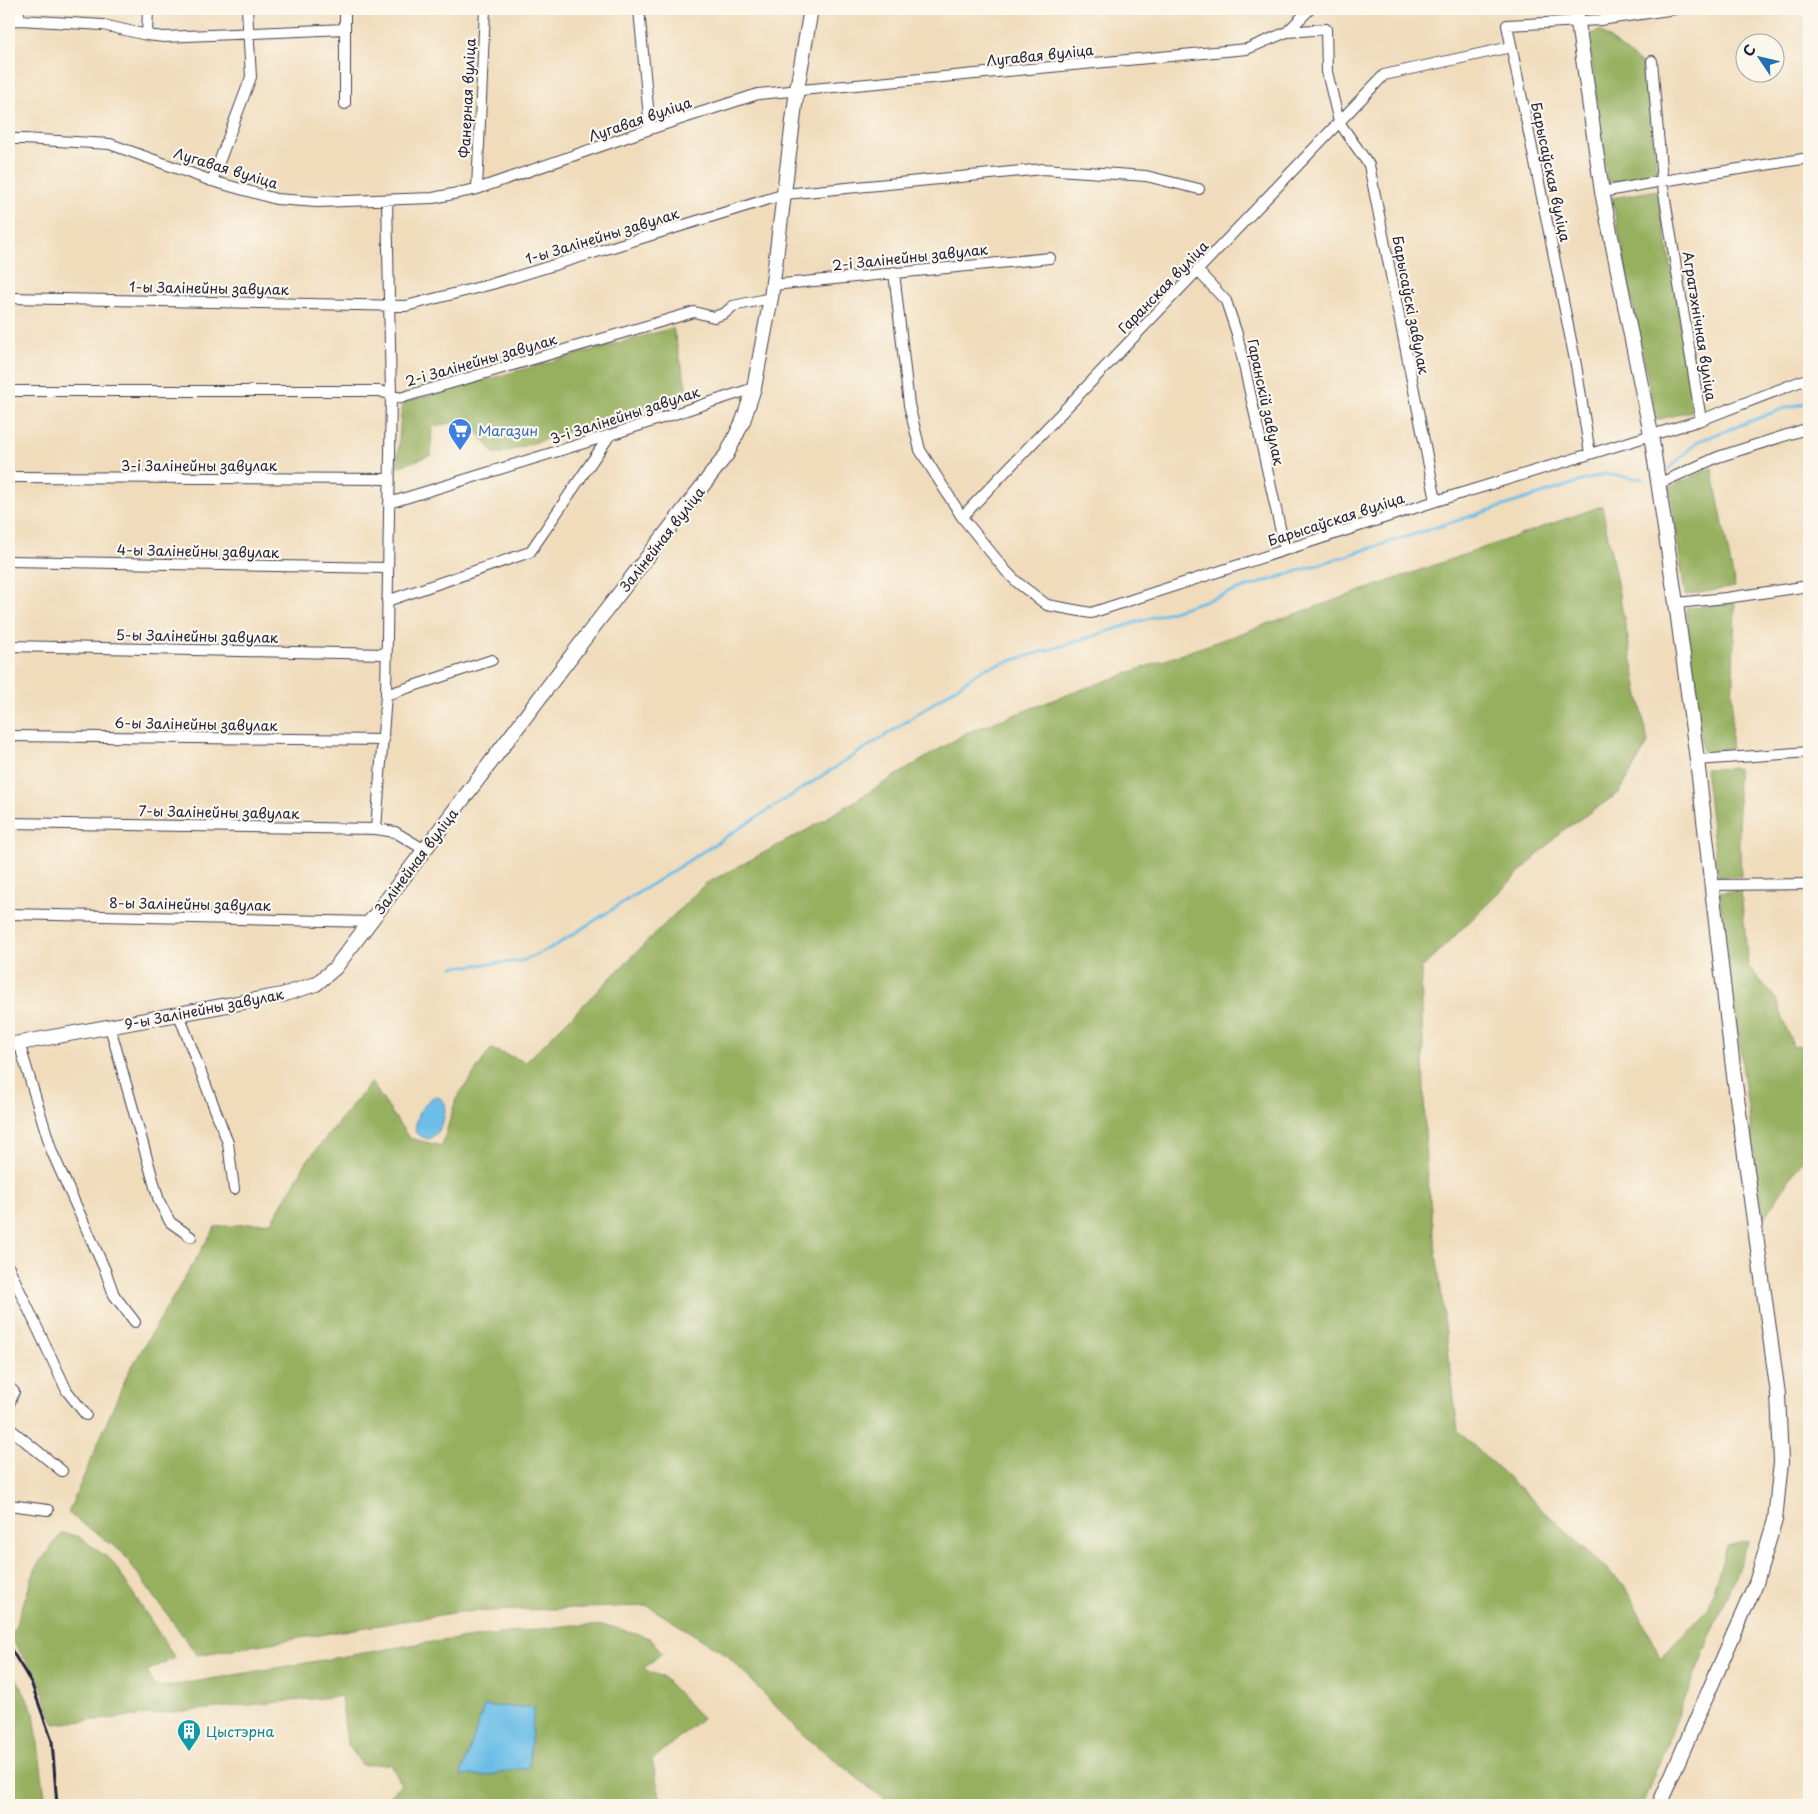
<svg xmlns="http://www.w3.org/2000/svg" width="1818" height="1814" font-family="'Playpen Sans',sans-serif">
	<rect width="100%" height="100%" fill="#fbf7ec"/>
	<filter id="ink" filterUnits="userSpaceOnUse"><feTurbulence type="fractalNoise" baseFrequency=".02" numOctaves="2"/><feDisplacementMap in="SourceGraphic" scale="10" xChannelSelector="R" yChannelSelector="G"/><feConvolveMatrix kernelMatrix="1 2 1 2 8 2 1 2 1" color-interpolation-filters="sRGB"/></filter>
	<filter id="wash" filterUnits="userSpaceOnUse"><feTurbulence type="fractalNoise" baseFrequency=".0096" numOctaves="4" result="noise"/><feDisplacementMap in="SourceGraphic" scale="20" xChannelSelector="R" yChannelSelector="G"/><feGaussianBlur stdDeviation="1.12" result="paint"/><feColorMatrix in="noise" values="0 0 0 0 0 0 0 0 0 0 0 0 0 0 0 0 0 1.4 0 .05"/><feComposite in="paint" operator="in"/></filter>
	<g filter="url(#wash)">
		<rect width="100%" height="100%" fill="#f0dcbb"/>
		<path fill="#96b061" stroke="#5c694e" d="M1600,31L1643,65L1657,173L1607,183L1589,35Z
			M1658,190L1695,410L1656,420L1612,198Z
			M673,328L688,394L495,455L468,419L432,427L431,455L397,467L402,403Z
			M1712,468L1735,587L1685,595L1670,487Z
			M1602,506L1648,743L1619,793L1562,831L1421,969L1426,1168L1458,1431L1626,1587L1661,1658L1707,1609L1727,1546L1749,1541L1642,1805H891L801,1733L727,1655L648,1606L458,1612L197,1655L122,1552L68,1513L128,1373L215,1227L271,1222L307,1161L371,1082L409,1138L442,1146L456,1099L491,1049L526,1062L705,884L807,830L966,733L1080,690Z
			M1735,603L1731,748L1703,754L1686,608Z
			M1737,768L1741,876L1718,877L1705,769Z
			M1741,890L1748,966L1776,999L1793,1047L1809,1045V1161L1803,1159L1763,1219L1719,892Z
			M62,1533L78,1536L112,1561L175,1658L147,1671L154,1686H170L417,1644L573,1625L609,1626L650,1638L662,1653L643,1669L663,1677L702,1718L652,1760L662,1805H383L384,1802L401,1784L391,1764L362,1765L347,1743L341,1696L54,1724L39,1680L11,1639L36,1567Z
			M12,1669L34,1713L46,1805H9V1677Z"/>
		<path fill="#6cbee8" stroke="#477092" d="M435,1096L440,1098L445,1103C446,1118 442,1131 429,1139L422,1137L416,1133C413,1118 422,1104 435,1096Z
			M484,1706L534,1707L529,1767L485,1776L461,1775Z"/>
		<g fill="none" stroke-linecap="round" stroke-linejoin="round">
			<path stroke="#6cbee8" stroke-width="3" d="M1668,469L1699,441L1782,409L1809,402
				M453,967L522,961L553,947L894,730L983,669L1065,645L1604,474L1643,479"/>
		</g>
	</g>
	<g filter="url(#ink)">
		<g fill="none" stroke-linecap="round" stroke-linejoin="round">
			<g stroke="#413e4e" stroke-width="12">
				<path id="street" d="M18,9L20,20
					M639,9L650,129
					M9,21L20,20L103,25L147,35L164,37L345,29
					M1287,32L1310,9
					M147,35L148,9
					M1652,61L1662,181L1701,420
					M345,104V9
					M9,139H23L110,144L212,181L276,199L317,202L433,198L477,189L650,129L758,94L1247,49L1287,32L1326,29L1327,72L1339,122L1369,165L1436,501
					M212,181L251,77L247,9
					M477,189L485,9
					M1602,192L1662,181L1809,158
					M1197,270L1226,301L1237,334L1285,550
					M894,272L909,405L920,450L962,517L1006,571L1018,583L1047,605L1091,613L1436,501L1701,420L1809,378
					M773,285L1050,258
					M9,298L406,306L492,284L785,194L1043,169L1146,176L1199,189
					M9,391H380L400,398L694,312L714,317L725,313L733,306L771,298
					M1590,454L1576,365L1507,25L1600,20L1675,9
					M9,477L389,479
					M1658,484L1718,457L1809,428
					M389,503L610,435L754,388
					M962,517L1384,75L1511,47
					M9,561L387,568
					M387,601L530,552L610,435
					M1676,603L1726,598L1809,586
					M9,646L385,654
					M386,695L492,660
					M9,736L384,740
					M1697,760L1809,752
					M9,823L376,829L395,832L425,850
					M376,829L386,695L391,395L387,200
					M1712,885L1809,884
					M9,914L371,922
					M179,1015L228,1143L234,1189
					M110,1027L159,1201L170,1222L191,1237
					M19,1043L52,1152L105,1270L114,1295L135,1322
					M9,1268L67,1391L86,1415
					M9,1387L14,1392L9,1404
					M9,1428L62,1471
					M9,1505L48,1510"/>
			</g>
			<g stroke="#413e4e" stroke-width="16">
				<path id="secondary" d="M1576,9L1602,192L1651,434L1676,603L1697,760L1734,1076L1778,1394L1781,1462L1775,1520L1756,1583L1659,1805
					M9,1045L282,995L316,984L335,968L591,630L727,454L743,421L754,388L771,298L797,89L811,9"/>
			</g>
			<use href="#street" stroke="#fff" stroke-width="10"/>
			<use href="#secondary" stroke="#fff" stroke-width="14"/>
			<path stroke="#22223b" stroke-width="3" d="M9,1646L31,1682L52,1741L57,1805"/>
		</g>
	</g>
	<defs>
		<g id="supermarket-pin" transform="scale(1.25)"><path d="M0 17L-7.5 6A9.5 9.5 0 1 1 7.5 6Z" fill="#3f7fe0" stroke="#fbf7ec"/><path d="M-6-5.5h2.5l.6 2H6L4.5 2H-2.5L-4.4-4H-6ZM-1.5 3.2a1.3 1.3 0 1 0 .1 0ZM3 3.2a1.3 1.3 0 1 0 .1 0Z" fill="#fff"/></g>
		<g id="building-pin" transform="scale(1.25)"><path d="M0 17L-7.5 6A9.5 9.5 0 1 1 7.5 6Z" fill="#0f9aa8" stroke="#fbf7ec"/><path d="M-4-6H4V6H1V3H-1V6H-4ZM-2.5-4.3h1.7v1.8h-1.7ZM.8-4.3h1.7v1.8H.8ZM-2.5-1h1.7V.8h-1.7ZM.8-1h1.7V.8H.8Z" fill="#fff"/></g>
	</defs>
	<g fill-rule="evenodd">
		<use href="#supermarket-pin" x="460" y="430"/>
		<use href="#building-pin" x="189" y="1731"/>
	</g>
	<g text-anchor="middle" dominant-baseline="central" stroke-width="4.5" stroke-linejoin="round" paint-order="stroke">
		<g font-size="14" fill="#22223b" stroke="#fbf7ec">
			<text transform="translate(1040 55) rotate(-6)">Лугавая вуліца</text>
			<text transform="translate(467 98) rotate(-87)">Фанерная вуліца</text>
			<text transform="translate(640 119) rotate(-19)">Лугавая вуліца</text>
			<text transform="translate(226 168) rotate(17)">Лугавая вуліца</text>
			<text transform="translate(1551 172) rotate(78)">Барысаўская вуліца</text>
			<text transform="translate(602 236) rotate(-17)">1-ы Залінейны завулак</text>
			<text transform="translate(910 257) rotate(-6)">2-і Залінейны завулак</text>
			<text transform="translate(1163 287) rotate(-46)">Гаранская вуліца</text>
			<text transform="translate(209 288) rotate(1)">1-ы Залінейны завулак</text>
			<text transform="translate(1411 305) rotate(79)">Барысаўскі завулак</text>
			<text transform="translate(1700 326) rotate(81)">Агратэхнічная вуліца</text>
			<text transform="translate(481 360) rotate(-16)">2-і Залінейны завулак</text>
			<text transform="translate(1266 402) rotate(78)">Гаранскій завулак</text>
			<text transform="translate(625 415) rotate(-18)">3-і Залінейны завулак</text>
			<text x="199" y="465">3-і Залінейны завулак</text>
			<text transform="translate(1336 519) rotate(-18)">Барысаўская вуліца</text>
			<text transform="translate(662 539) rotate(-52)">Залінейная вуліца</text>
			<text transform="translate(198 551) rotate(1)">4-ы Залінейны завулак</text>
			<text transform="translate(197 636) rotate(1)">5-ы Залінейны завулак</text>
			<text transform="translate(196 724) rotate(1)">6-ы Залінейны завулак</text>
			<text transform="translate(219 812) rotate(1)">7-ы Залінейны завулак</text>
			<text transform="translate(416 861) rotate(-53)">Залінейная вуліца</text>
			<text transform="translate(190 904) rotate(1)">8-ы Залінейны завулак</text>
			<text transform="translate(204 1009) rotate(-11)">9-ы Залінейны завулак</text>
		</g>
		<g font-size="14" fill="#366cbe" stroke="#fbf7ec" text-anchor="start">
			<text x="478" y="430">Магазин</text>
		</g>
		<g font-size="14" fill="#0d838f" stroke="#fbf7ec" text-anchor="start">
			<text x="206" y="1731">Цыстэрна</text>
		</g>
	</g>
	<rect width="1818" height="1814" fill="none" stroke="#fbf7ec" stroke-width="30"/>
	<g transform="translate(1760 58) rotate(305)"><circle r="24" fill="#fbf7ec" stroke="#a4a2a5"/>
	<path d="M0-4L9 19L0 12L-9 19Z" fill="#1f6fb2"/>
	<text y="-8" font-size="14" font-weight="bold" text-anchor="middle" fill="#22223b">С</text>
	</g>
</svg>
